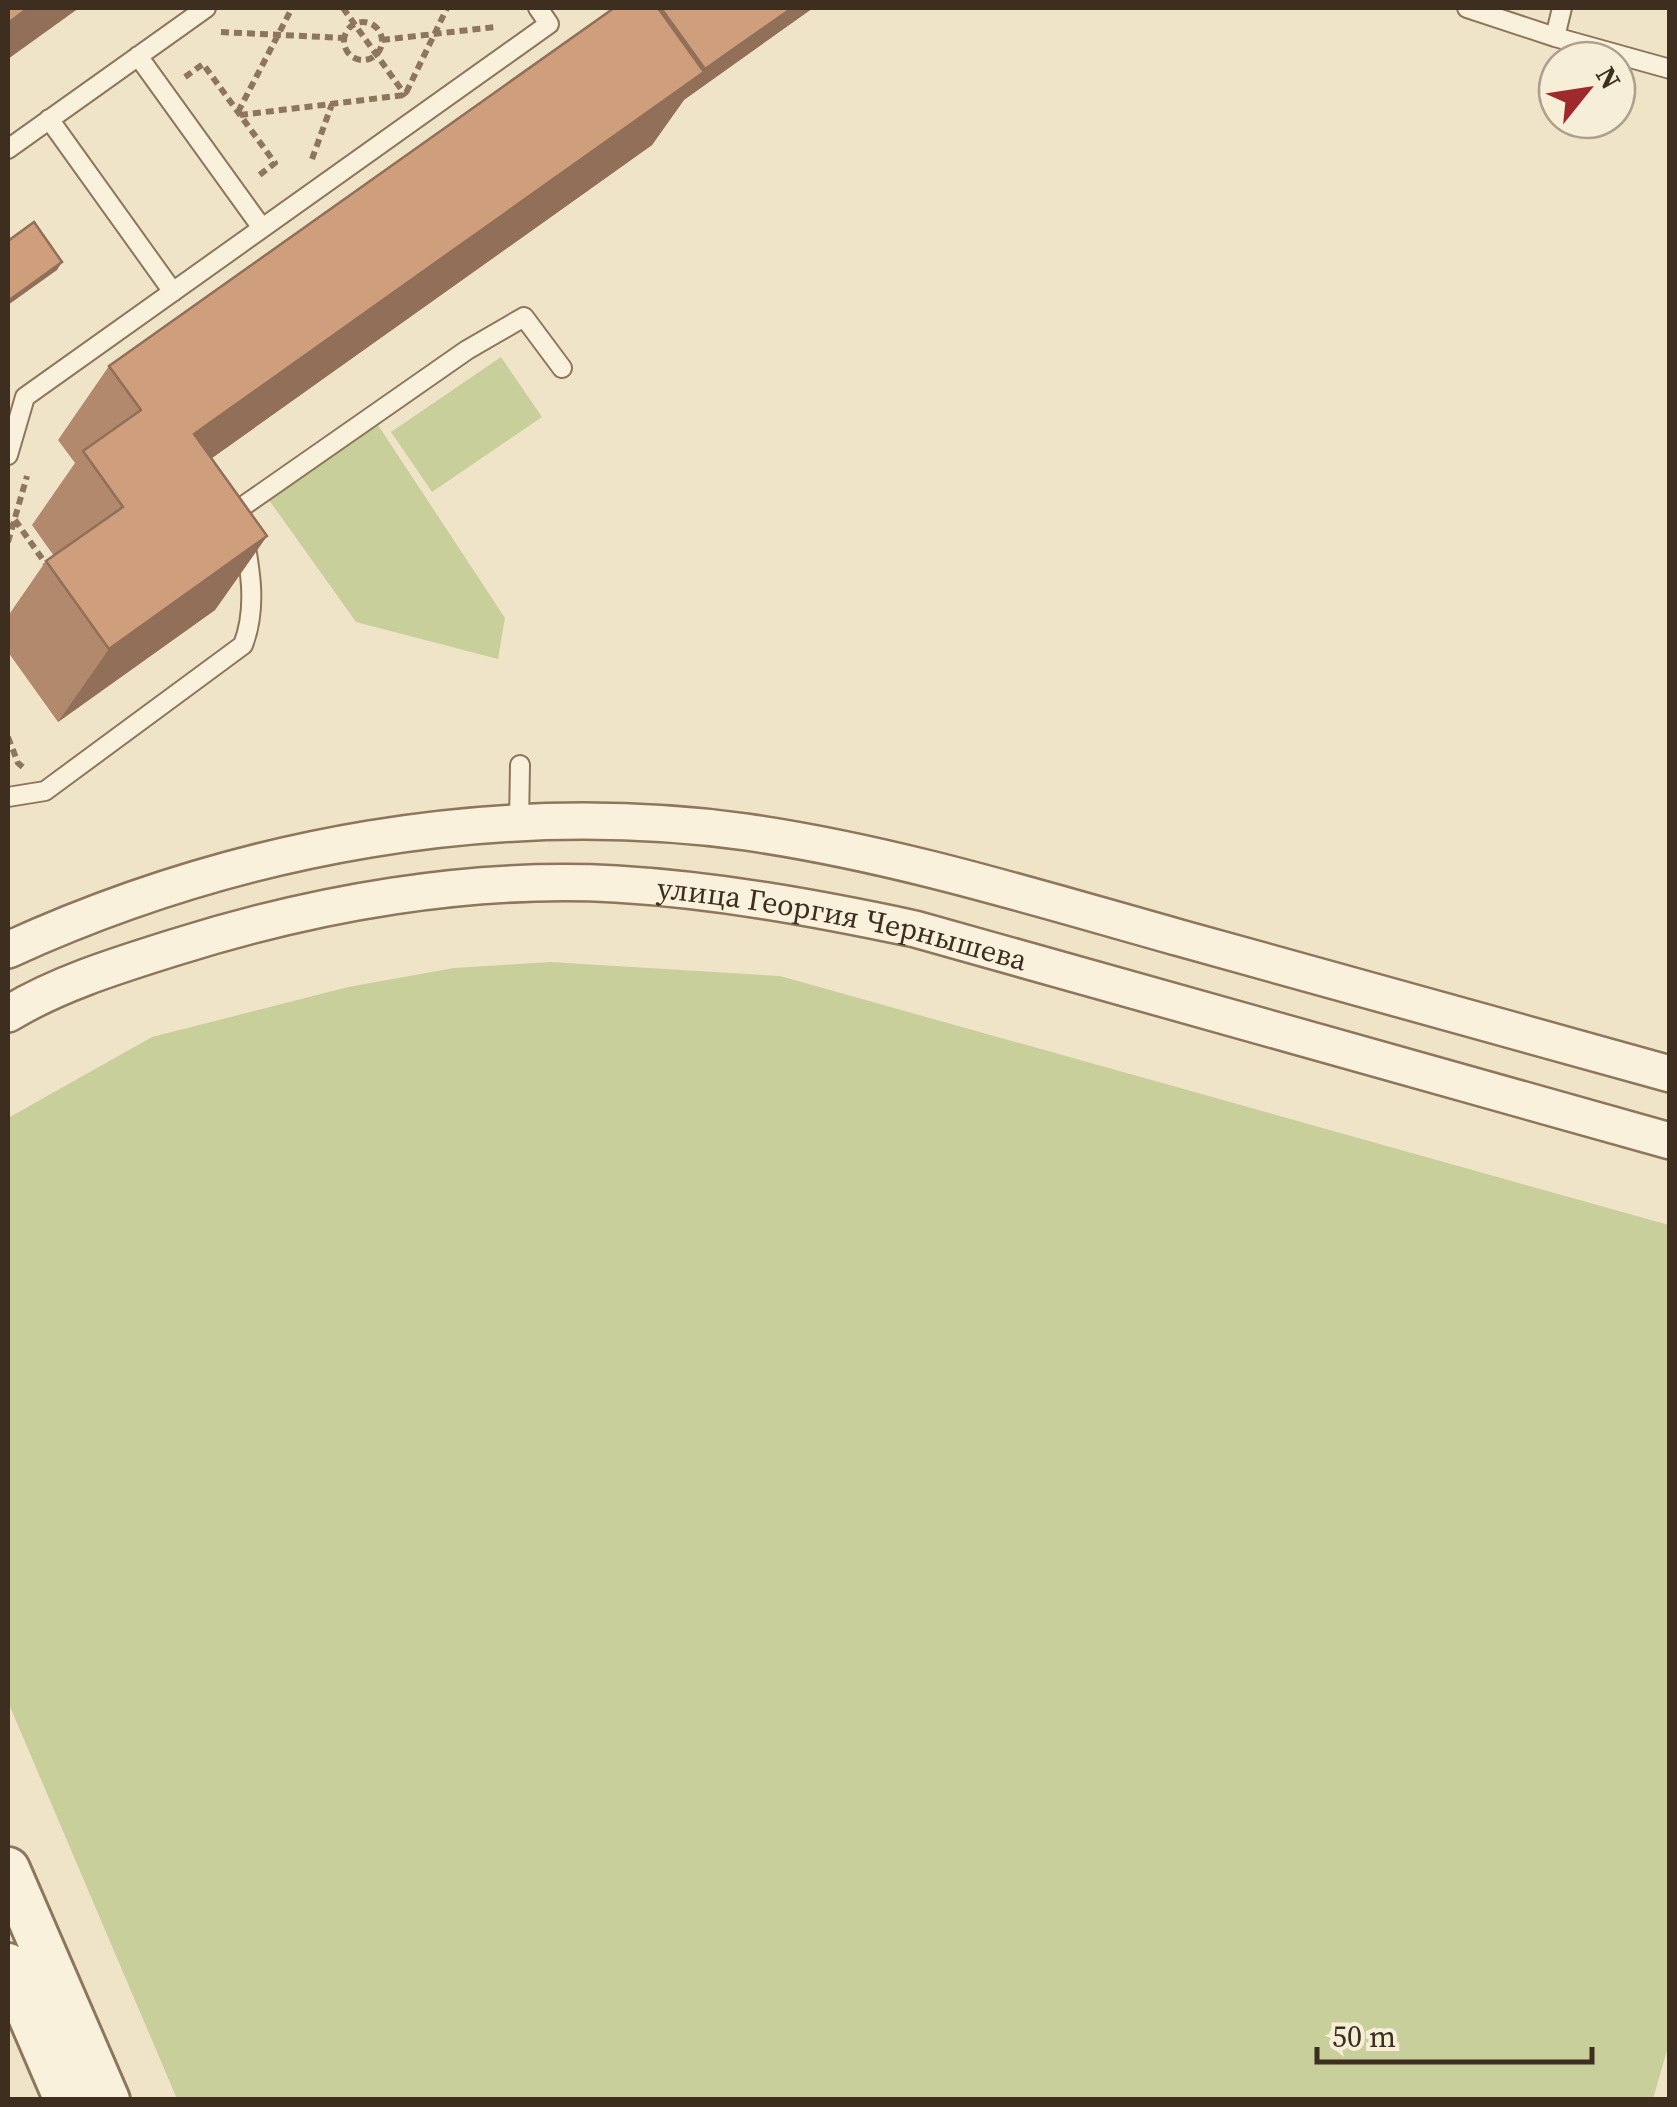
<svg xmlns="http://www.w3.org/2000/svg" width="1677" height="2107" font-family="'Source Serif 4',serif">
	<rect width="100%" height="100%" fill="#f0e4c8"/>
	<path fill="#c9cf9b" d="M501,357L542,417L432,492L391,432Z
		M378,425L505,618L498,659L356,622L269,500Z
		M550,962L780,976L1669,1225L1670,2040L1653,2099H177L8,1702V1118L152,1037L348,987L454,968Z"/>
	<g fill="none" stroke-linecap="round" stroke-linejoin="round">
		<g stroke="#8d765c" stroke-width="22">
			<path id="service" d="M1467,8L1555,37L1670,69
				M1555,37L1562,8
				M138,56L262,228
				M49,119L173,292
				M8,149L206,8
				M8,455L25,397L549,24L538,8
				M8,797L45,791L243,645C260,601 247,555 239,509L467,350L524,317L562,368
				M519,824L520,765"/>
		</g>
		<g stroke="#8d765c" stroke-width="40">
			<g id="minor">
				<path d="M8,950C236,846 495,798 746,832C893,853 1037,898 1180,938C1343,983 1506,1028 1670,1074"/>
				<path id="s1" d="M8,1014C59,983 119,965 176,947C316,903 469,876 616,884C717,890 816,908 915,929L1670,1141"/>
			</g>
		</g>
		<g stroke="#8d765c" stroke-width="48">
			<path id="tertiary" d="M8,1869L108,2100
				M8,1965L66,2100"/>
		</g>
		<path stroke="#8d765c" stroke-width="6" stroke-dasharray="8 5" stroke-linecap="butt" d="M343,8L406,96
			M344 41a19 19 0 1 1 38 0a19 19 0 1 1-38 0Z
			M221,32L344,38
			M382,40L495,27
			M185,77L203,64L275,163L257,177
			M238,112L292,8
			M240,115L405,95L447,8
			M312,159L332,104
			M15,520L48,567
			M8,542L27,476
			M8,737L18,763L25,769"/>
		<use href="#service" stroke="#faf1dc" stroke-width="18"/>
		<use href="#minor" stroke="#faf1dc" stroke-width="35"/>
		<use href="#tertiary" stroke="#faf1dc" stroke-width="42"/>
	</g>
	<path fill="#b2896c" d="M614,8H813L684,99L652,145L212,458L267,536L215,610L58,722L8,652V616L46,561L54,556L32,525L75,463L58,440L109,366Z"/>
	<path fill="#916f58" d="M28,8H79L8,59V23Z
		M792,8H813L684,100L705,69Z
		M704,72L652,145L143,507L194,434Z
		M62,262L57,270L8,305V301Z
		M267,536L215,610L58,722L109,649Z"/>
	<path fill="#cf9f7d" stroke="#916f58" stroke-width="2.5" d="M8,8H28L8,23Z
		M614,8H658L704,72L194,434L267,536L109,649L46,561L123,507L83,451L141,410L109,366Z
		M661,8H792L705,69Z
		M34,222L62,262L8,301V241Z"/>
	<g text-anchor="middle" dominant-baseline="central" stroke-width="8" stroke-linejoin="round" paint-order="stroke">
		<g font-size="30" fill="#3d2e20" stroke="#f7eed8">
			<text stroke="none"><textPath href="#s1" startOffset="858">улица Георгия Чернышева</textPath></text>
		</g>
	</g>
	<rect width="1677" height="2107" fill="none" stroke="#3d2e20" stroke-width="20"/>
	<g transform="translate(1587 90) rotate(60)"><circle r="48" fill="#f7eed8" stroke="#ada18e" stroke-width="2.5"/>
	<path d="M0-8L18 38L0 25L-18 38Z" fill="#9e2a2b"/>
	<text y="-15" font-size="28" font-weight="bold" text-anchor="middle" fill="#3d2e20">N</text>
	</g>
	<path d="M1317 2047v15h275v-15" fill="none" stroke="#3d2e20" stroke-width="5"/>
	<text x="1332" y="2047" font-size="30" fill="#3d2e20" stroke="#f7eed8" stroke-width="8" paint-order="stroke">50 m</text>
</svg>
